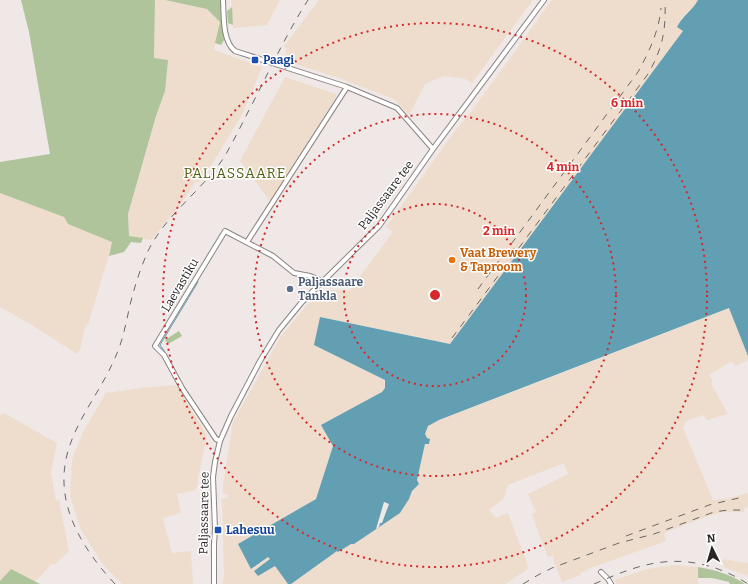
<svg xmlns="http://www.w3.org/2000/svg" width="748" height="584" font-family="Bitter,serif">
	<rect width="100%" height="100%" fill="#efe8e6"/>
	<path fill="#edc" d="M155,0H165L207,9L220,22L214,50L262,67L242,115L212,164L198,183L196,181L181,204L151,240L129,236L128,214L156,116L165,91L154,58Z
		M231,0H280L267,25L233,28Z
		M319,0H533L472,83L465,79L444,76L425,84L409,115L394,99L339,78L283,60L287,48L284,46Z
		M552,0H698L697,4L685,14L679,22L677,27L683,31L450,344L320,317L385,381L384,382L385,388L333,446L316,499L238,544L252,569L268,557L270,559L254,571L258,576L275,566L288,584H222L224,576L222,499L228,498V494H223V485L233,422L281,336L306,306L326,289L349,291L393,232L386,227L455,131L470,113Z
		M285,77L336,94V98L270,201L240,161Z
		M0,193L65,217L68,224L113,242L88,325L86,324L80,349L77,354L32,325L0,307Z
		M730,308L748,356V360L735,366L732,361L709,375L713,381L711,383L728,414L707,420L703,415L686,421L683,428L713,500L725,499L748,493V506L744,508V512H723L708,516L664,533L666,541L588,569V571L580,572L581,575L562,582L553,559H554L553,556L548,557L540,537L532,514L536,512L528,494L568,474L564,463L508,485L504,498L489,510L496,518L508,513L529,568L506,584H291L337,551L338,552L351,544H354L403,510L412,491L419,484L417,480L427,438L425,434L428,427L430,424Z
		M176,385L207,435L196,490L177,494L181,513L163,518L172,553L191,551L193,584H122L103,565L80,528L70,496L72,460L83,432L106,393L149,387Z
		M4,413L57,443L51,473L56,501L59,500L69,551L58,561L55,565L51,564L42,575L34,582L11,569L0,581V415Z
		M723,559L748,563V576L721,566Z
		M675,565L698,567V584H616L615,580L647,569Z"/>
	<path fill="#afc49a" d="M21,0H155L154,58L168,60L165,91L156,116L128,214L129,236L143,238L141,243L131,242L124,252L109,256L112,242L68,224L64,217L0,193V162L50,154L29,32Z
		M165,0H221L224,40L221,45L215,43L220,22L207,9Z
		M232,7L233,25L228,23L227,11Z
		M179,331L182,336L168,344L165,340Z
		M698,567C715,570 730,574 745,584H730L729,582L712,578H698Z
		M11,569L40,584H0V581Z"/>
	<path fill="#629fb3" d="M698,0H748V356L729,308L439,420L428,426L425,434L427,438L430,439L429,444H425L417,480L419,484L412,491L409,499L400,513L354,544H351L338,552L337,551L291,584H288L275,566L258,576L254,571L270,559L268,557L251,569L238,544L316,499L333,446L321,425L382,392L385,388V380L314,345L320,317L450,344L683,31L677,27C683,15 693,10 698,0Z"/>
	<path fill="#efe8e6" d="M384,502L389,504L382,523H380L379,527L376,529Z"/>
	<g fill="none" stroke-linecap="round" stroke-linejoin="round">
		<path stroke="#629fb3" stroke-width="1" d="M165,352L160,345L198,282"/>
		<g stroke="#8a8482" stroke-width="6">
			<path id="minor" d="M223,0C224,15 222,41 235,51L347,87L385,103L397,108L433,149
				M247,242L347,87
				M220,441L216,439L182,388L164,355L155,346L225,231L273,256L294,273L310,276L318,279L321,282
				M601,572L608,579L611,584
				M214,584V544L215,529L213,477L215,462L220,441L231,416L260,361L279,330L302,302L379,226L433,149L544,0"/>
		</g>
		<use href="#minor" stroke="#fff" stroke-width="4"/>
		<path stroke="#6b6765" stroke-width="1" stroke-dasharray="7 7" stroke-linecap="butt" d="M478,289L638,72C649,52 659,31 661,8
			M452,338L648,74C663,48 666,30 665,0
			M626,536L709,505L743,497
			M115,584C88,555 62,517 64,475C66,431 97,399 114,360C125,338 127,313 134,290C138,276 143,262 149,249C167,214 201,191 223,159C232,144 240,128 248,112C268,74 285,36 308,0
			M523,584L538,575L552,568L619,543L654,534L714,512L728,510H744
			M594,584C611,577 628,569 646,565C682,556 717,564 748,584"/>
	</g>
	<g fill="none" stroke="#d62828" stroke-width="2" stroke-dasharray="2 4">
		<circle cx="435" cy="295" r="91"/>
		<circle cx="435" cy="295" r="181"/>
		<circle cx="435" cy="295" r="272"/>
	</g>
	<g fill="#1a4fb4" stroke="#fff" stroke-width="1.5">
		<rect x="251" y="56" width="8" height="8" rx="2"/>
		<rect x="214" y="526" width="8" height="8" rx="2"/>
	</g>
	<circle fill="#e8710a" stroke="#fff" stroke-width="1.5" cx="452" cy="260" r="4"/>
	<circle fill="#5c6f8a" stroke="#fff" stroke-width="1.5" cx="290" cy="289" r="4"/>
	<g text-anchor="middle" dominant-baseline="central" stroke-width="3" stroke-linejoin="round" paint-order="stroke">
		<g font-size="12" font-weight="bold" fill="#164399" stroke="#fff" text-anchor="start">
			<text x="263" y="60">Paagi</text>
			<text x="226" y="530">Lahesuu</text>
		</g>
		<g font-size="12" fill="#282524" stroke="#fff">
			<text transform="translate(386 195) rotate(-53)">Paljassaare tee</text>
			<text transform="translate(180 285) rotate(-59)">Laevastiku</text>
			<text transform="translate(204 513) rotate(-89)">Paljassaare tee</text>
		</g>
		<g font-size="12" font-weight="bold" fill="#c56008" stroke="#fff" text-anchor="start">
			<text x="460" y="253">Vaat Brewery<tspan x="460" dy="14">&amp; Taproom</tspan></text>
		</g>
		<g font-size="12" font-weight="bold" fill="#4e5e75" stroke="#fff" text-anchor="start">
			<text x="298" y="282">Paljassaare<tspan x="298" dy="14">Tankla</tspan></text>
		</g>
		<g font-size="14" letter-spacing="1" fill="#505e10" stroke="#fff">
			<text x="235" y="173">PALJASSAARE</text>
		</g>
	</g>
	<circle cx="435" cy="295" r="6" fill="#d62828" stroke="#fff" stroke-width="2"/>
	<g font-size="12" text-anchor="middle" font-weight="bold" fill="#d62828" stroke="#fff" stroke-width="3" stroke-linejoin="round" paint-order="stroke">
		<text x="627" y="107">6 min</text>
		<text x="563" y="171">4 min</text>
		<text x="499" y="235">2 min</text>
	</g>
	<g transform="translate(712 548) rotate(355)" stroke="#ffffff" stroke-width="3" paint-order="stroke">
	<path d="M0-3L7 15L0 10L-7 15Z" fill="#282524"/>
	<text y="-6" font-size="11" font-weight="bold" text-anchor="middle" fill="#282524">N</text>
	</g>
</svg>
